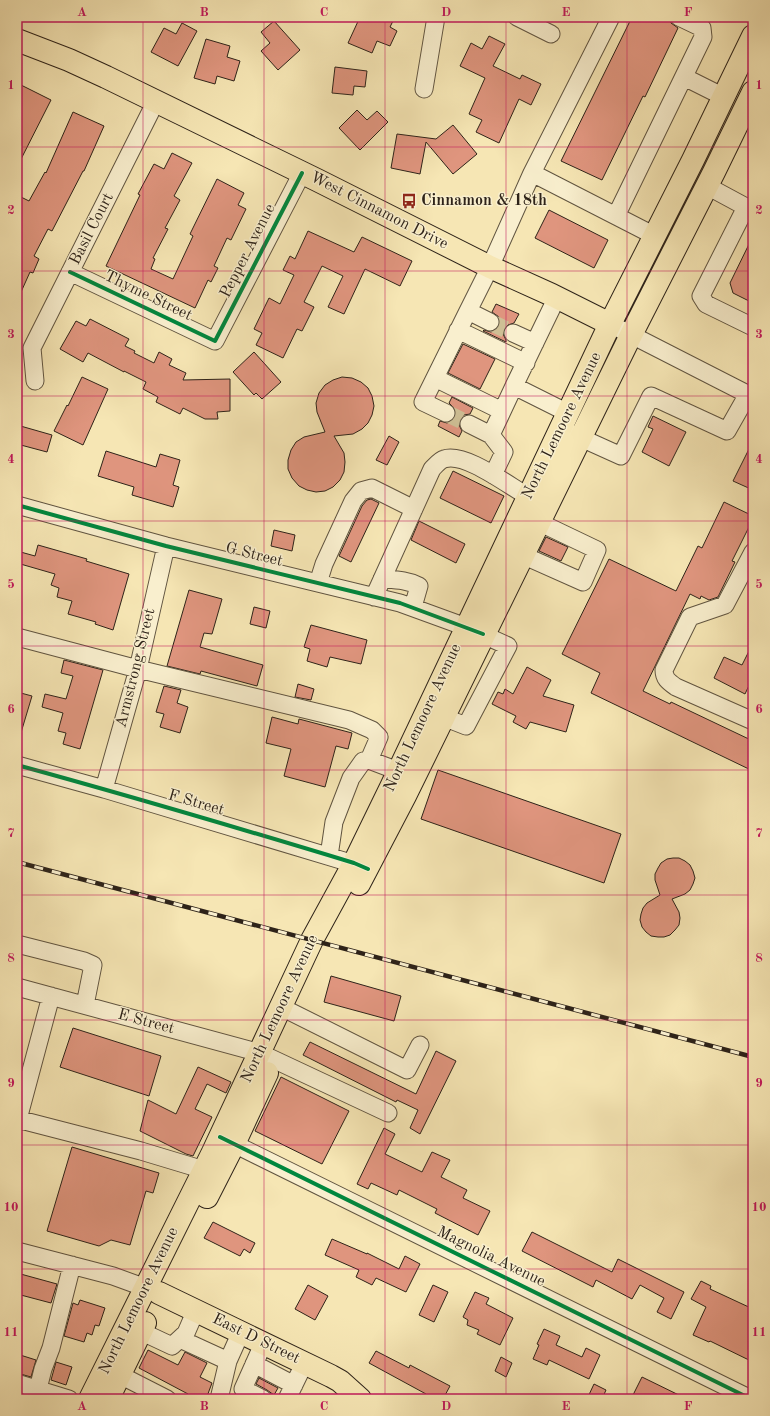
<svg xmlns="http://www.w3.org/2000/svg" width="770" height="1416" font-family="'Old Standard TT',serif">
	<rect width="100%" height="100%" fill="#f6e6b4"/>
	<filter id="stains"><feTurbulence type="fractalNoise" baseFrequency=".005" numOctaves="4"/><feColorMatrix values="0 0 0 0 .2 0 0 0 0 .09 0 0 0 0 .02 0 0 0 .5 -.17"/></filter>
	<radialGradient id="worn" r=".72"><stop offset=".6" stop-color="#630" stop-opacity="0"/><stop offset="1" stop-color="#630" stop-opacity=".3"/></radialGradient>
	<path fill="#df957e" stroke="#2e2319" d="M360,17H395L390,27L397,31L390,46L377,41L372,53L348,43Z
		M632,17H664L670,20L671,23L678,28L645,97L643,96L602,180L561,161Z
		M274,21L300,50L278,70L261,51L270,43L261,32Z
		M182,23L197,31L178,66L151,52L164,28L176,34Z
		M489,36L505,44L493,66L520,79L522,75L541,84L531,105L519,99L499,143L476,132L482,120L469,114L485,78L460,66L471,43L482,49Z
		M206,39L230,46L227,57L240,61L234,81L217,76L215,84L194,78Z
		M335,67L367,71L365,87L354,86L353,95L332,93Z
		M17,83L51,100L17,167Z
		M357,110L367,120L377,111L388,122L360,150L339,128Z
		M73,112L104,126L84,171H83L52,231L48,229L34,256L39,259L33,273L30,272L17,301V205L21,197L29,201L45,172L46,173Z
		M453,125L477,154L453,174L426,142L420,174L391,168L397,134L436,139Z
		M172,153L192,163L174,196L180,200L165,228L168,229L153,258L155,259L151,269L173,279L193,236L190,234L217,179L244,193L238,205L246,209L231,240L227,238L214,266L218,268L211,282L208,280L195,308L106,266L140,195L138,194L154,164L164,169Z
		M549,210L608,240L594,268L535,238Z
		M308,231L354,252L362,237L412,261L400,286L365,269L344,314L328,307L343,276L322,266L304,302L314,307L302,331L297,329L283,358L256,345L262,333L254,329L269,298L280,304L294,275L283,270L290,256L295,259Z
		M753,236V303L733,293L730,283Z
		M496,304L519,314L514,323L508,325L504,329L503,334L506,340V342L483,331L484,330L491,332L496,330L499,326L500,321L499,317L492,312Z
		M90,319L129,339L125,346L135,351L134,353L154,363L159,352L172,359L169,365L186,373L183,380L230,379V411L217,412L218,419H205L183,408L180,414L156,402L158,397L143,389L146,382L124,371V372L88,353L83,362L60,349L76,321L86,326Z
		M463,344L495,359L480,389L448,373Z
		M254,352L281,382L262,399L256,393L254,395L233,372Z
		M82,377L108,389L83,445L54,431L67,405L68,406Z
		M342,377L352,378L361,382L368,388L372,396L374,406L372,415L368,423L362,429L353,434L334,436L344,453L345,462L344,472L340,480L333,487L325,491L316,492L307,490L299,486L292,478L288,469V460L291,450L296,442L304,437L325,432L317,412L316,403L319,393L325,385L333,380Z
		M452,397L473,408L470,414L464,415L460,420L459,425L462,431L459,437L438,426L440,421L447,423L452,421L455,418L456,413L454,408L449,403Z
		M653,416L686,432L669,466L642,452L653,429L648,427Z
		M17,425L52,435L47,452L17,444Z
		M389,436L399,442L387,465L376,460Z
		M753,441V490L733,481Z
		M106,451L156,467L160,454L180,460L173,485L179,487L173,507L132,495L134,487L98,476Z
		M453,471L504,496L491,523L440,498Z
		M371,499L379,503L351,562L339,556L362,506L367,500Z
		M724,502L753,516V519L732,561L735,562L718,597L709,600L701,596L700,599L690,594L643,691L670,704L671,702L753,741V771L591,693L600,673L562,654L609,559L676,591L698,546L702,548Z
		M419,521L465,544L456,563L411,540Z
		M274,530L295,535L292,551L271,546Z
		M546,537L568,547L561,561L539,551Z
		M38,545L87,559L86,561L129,574L113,630L95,624L96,622L68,614L72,601L57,597L59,588L51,585L55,574L17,563V551L35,556Z
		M189,590L222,599L212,634L204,633L200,647L263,665L257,686L201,671L200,674L167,666Z
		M254,607L270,611L266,628L250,624Z
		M311,625L367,640L361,664L330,657L327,667L307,661L310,649L304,647Z
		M753,643V677L745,694L714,678L724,657L742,665Z
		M64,660L103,670L80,749L63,744L66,733L58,731L63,713L42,707L45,694L66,699L73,676L61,673Z
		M527,667L551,680L543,696L574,705L566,732L530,722L526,729L513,722L516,716L492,704L498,692L503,694L505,689L513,694Z
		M298,684L314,689L311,700L295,697Z
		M164,686L181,690L177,703L188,707L180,733L160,727L164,714L156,712Z
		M17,692L32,696L20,736L17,735Z
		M272,717L298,724L299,719L352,733L348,749L336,746L325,787L284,776L291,749L266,743Z
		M438,770L621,834L604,883L421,819Z
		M673,858H679L685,861L690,865L693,871L695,878L693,884L690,890L685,894L672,899L679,912L680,918L679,925L675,930L670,935L664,937H658L651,936L646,932L642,927L640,920L641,914L643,908L647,903L660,895L655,880V874L658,868L661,863L667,859Z
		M331,976L401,996L394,1021L324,1002Z
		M73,1028L161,1056L149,1096L60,1067Z
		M310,1042L416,1094L436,1051L456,1061L420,1134L410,1128L418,1110L397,1100L396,1102L303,1055Z
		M198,1067L231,1082L226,1093L207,1084L195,1109L212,1117L193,1156L186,1154L140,1131L148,1100L176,1114Z
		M281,1077L349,1111L322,1164L255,1131Z
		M384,1128L395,1134L385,1154L422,1172L432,1152L450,1160L441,1177L467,1190L463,1198L490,1211L478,1235L435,1213L437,1209L399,1190L397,1195L371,1183L368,1189L357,1184Z
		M72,1147L159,1173L153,1193L146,1191L130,1245L111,1240L99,1246L47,1231Z
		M213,1222L255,1243L250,1253L244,1249L240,1256L204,1238Z
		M532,1232L612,1272L618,1259L684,1292L671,1319L657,1312L664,1298L640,1285L632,1299L596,1280L593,1287L522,1251Z
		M332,1239L367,1254V1253L399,1269L405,1256L420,1264L406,1292L376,1278L372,1285L356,1277L359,1270L325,1255Z
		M17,1273L57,1284L51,1303L17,1294Z
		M701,1281L711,1286L710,1289L753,1309V1362L710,1341L709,1342L693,1335L706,1307L691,1299Z
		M308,1285L328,1296L315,1320L295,1309Z
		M433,1285L448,1292L434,1322L419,1315Z
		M475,1292L489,1298L486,1304L513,1318L500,1345L477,1334L479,1330L467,1325L468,1320L463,1317Z
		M80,1300L105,1308L99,1326L95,1325L92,1335L87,1333L84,1342L64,1336L73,1303L78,1305Z
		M544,1329L560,1336L556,1345L582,1357L586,1348L600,1355L589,1379L549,1360L547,1365L533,1359L539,1345L537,1344Z
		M148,1350L178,1365L185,1352L207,1363L200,1377L212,1383L206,1399H185L188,1394L139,1368Z
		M376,1351L409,1368L410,1365L450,1386L443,1399H424L426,1394L369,1363Z
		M17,1354L36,1360L31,1377L17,1373Z
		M501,1357L512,1363L506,1377L495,1371Z
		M56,1362L72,1367L66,1385L51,1380Z
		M642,1377L687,1399H631Z
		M259,1378L278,1388L274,1395L267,1390L256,1384Z
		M594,1384L606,1390L602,1399H587Z
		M17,1393L25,1396V1399H17Z"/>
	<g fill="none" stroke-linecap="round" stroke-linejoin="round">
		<path stroke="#cebf95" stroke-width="17" stroke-dasharray="17 8" stroke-linecap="butt" d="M490,322L513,333
			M446,413L469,424"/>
		<g stroke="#605440" stroke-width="19">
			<path id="minor" d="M517,17L551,34
				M684,77L724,97
				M424,89L436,17
				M532,173L616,216L703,37L702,28L679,17
				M707,186L746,207L701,296L706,304L753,327
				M616,216L655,236
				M70,272L215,341L302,173
				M557,297L514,386L568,413
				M490,322L468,311L490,267L532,173L611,17
				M610,324L753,397
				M458,330L526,363
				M513,333L535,343
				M435,378L502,411
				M35,381L32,348L156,101
				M446,413L423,402L468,311
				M469,424L491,435L514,386
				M570,433L621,456L651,396L727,431L748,394
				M491,435L504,452L493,475
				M17,505L166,546L400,603L466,627L508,646L466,726L433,713
				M511,550L583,582L597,550L528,517
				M753,552L725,605L690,617L664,670C664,679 669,682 676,687L753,721
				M382,579C396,580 407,580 419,586L413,607
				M318,583L324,564L353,501L361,491L372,488L414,509
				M374,597L432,469C435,466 440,460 444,459C467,451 516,492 538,502
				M17,637L138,669L349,720L372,730L379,737L369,760
				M17,765L104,789L364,867
				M104,789L138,669L166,546
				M329,856L334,822L351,778L363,761L369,760L398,771
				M17,944L84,961L93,965L85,1005
				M17,987L260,1053L388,1113
				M281,1007L407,1070L420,1045
				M17,1119L141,1151L204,1170
				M17,1123L51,996
				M224,1139L751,1399
				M17,1251L113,1276L157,1292
				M140,1331L172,1346L186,1333L196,1310
				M180,1339L228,1361
				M254,1364L294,1385
				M120,1375L167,1399
				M17,1383L69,1399
				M38,1389L43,1369L51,1348L72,1265
				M219,1399L228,1361L241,1332
				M263,1399L243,1389L264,1342
				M287,1399L305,1362"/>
		</g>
		<g stroke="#2e2319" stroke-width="24">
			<path id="major" d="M17,40L69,60L106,77L317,180L490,267L552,295L610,324
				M359,884L405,796L631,335L714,172L753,92
				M207,1197L234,1144L267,1073
				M159,1293L331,1376L340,1381L360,1399
				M90,1399L213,1152L312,940L354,863L391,787L610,324L693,160L753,36
				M108,1399L145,1323"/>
		</g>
		<use href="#minor" stroke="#f9efce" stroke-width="17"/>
		<use href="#major" stroke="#f6e6b4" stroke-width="22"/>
		<g stroke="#2e2319" stroke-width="4.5">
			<path id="rail" d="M17,862L753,1057"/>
		</g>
		<use href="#rail" stroke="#f9efce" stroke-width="3" stroke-dasharray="9" stroke-linecap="butt"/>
		<g stroke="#f9efce" stroke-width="6">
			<path id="cycleway" d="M70,272L215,341L302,173
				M17,505L166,546L400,603L483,634
				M17,765C130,796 242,829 354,863L368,869
				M220,1137L751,1399"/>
		</g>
		<use href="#cycleway" stroke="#00873e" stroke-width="4"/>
	</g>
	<path fill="none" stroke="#c2185b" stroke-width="1" stroke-opacity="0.55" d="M143,17V1399M264,17V1399M385,17V1399M506,17V1399M627,17V1399M17,147H753M17,271H753M17,396H753M17,521H753M17,646H753M17,770H753M17,895H753M17,1020H753M17,1145H753M17,1269H753"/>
	<defs>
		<g id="bus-bare" transform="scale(1.2)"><path d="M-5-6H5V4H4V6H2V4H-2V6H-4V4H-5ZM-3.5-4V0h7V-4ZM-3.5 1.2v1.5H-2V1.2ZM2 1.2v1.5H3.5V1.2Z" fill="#8f2418" stroke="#f9efce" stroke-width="2.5" paint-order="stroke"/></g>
	</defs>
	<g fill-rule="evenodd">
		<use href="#bus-bare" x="409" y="201"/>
	</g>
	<g text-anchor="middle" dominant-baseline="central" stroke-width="3" stroke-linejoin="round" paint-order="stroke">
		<g font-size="16" font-weight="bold" fill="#2e2319" stroke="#f9efce" text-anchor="start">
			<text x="421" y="201">Cinnamon &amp; 18th</text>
		</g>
		<g font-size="16" fill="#2e2319" stroke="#f9efce">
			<text transform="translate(379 211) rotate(27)">West Cinnamon Drive</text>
			<text transform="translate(92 229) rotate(-63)">Basil Court</text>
			<text transform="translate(248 251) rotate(-63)">Pepper Avenue</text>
			<text transform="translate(148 296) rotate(26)">Thyme Street</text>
			<text transform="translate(562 426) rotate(-64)">North Lemoore Avenue</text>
			<text transform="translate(254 555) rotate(14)">G Street</text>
			<text transform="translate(136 668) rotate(-76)">Armstrong Street</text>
			<text transform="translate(423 718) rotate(-65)">North Lemoore Avenue</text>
			<text transform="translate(196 803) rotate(16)">F Street</text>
			<text transform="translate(280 1009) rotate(-65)">North Lemoore Avenue</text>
			<text transform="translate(146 1022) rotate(15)">E Street</text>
			<text transform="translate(491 1257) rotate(26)">Magnolia Avenue</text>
			<text transform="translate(139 1301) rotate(-64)">North Lemoore Avenue</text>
			<text transform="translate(256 1339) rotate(26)">East D Street</text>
		</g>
	</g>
	<rect width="770" height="1416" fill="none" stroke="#f6e6b4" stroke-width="44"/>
	<rect x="22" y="22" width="726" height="1372" fill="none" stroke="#c2185b" stroke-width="1.5"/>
	<g font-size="13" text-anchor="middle" font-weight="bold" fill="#c2185b">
		<text x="82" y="16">A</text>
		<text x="204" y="16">B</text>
		<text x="324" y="16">C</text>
		<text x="446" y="16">D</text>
		<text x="566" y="16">E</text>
		<text x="688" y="16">F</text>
		<text x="11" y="89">1</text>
		<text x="759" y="89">1</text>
		<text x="11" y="214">2</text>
		<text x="759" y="214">2</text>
		<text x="11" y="338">3</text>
		<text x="759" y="338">3</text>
		<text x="11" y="463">4</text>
		<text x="759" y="463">4</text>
		<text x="11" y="588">5</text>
		<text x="759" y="588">5</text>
		<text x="11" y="713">6</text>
		<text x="759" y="713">6</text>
		<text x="11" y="837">7</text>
		<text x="759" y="837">7</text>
		<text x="11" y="962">8</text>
		<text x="759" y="962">8</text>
		<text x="11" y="1087">9</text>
		<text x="759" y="1087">9</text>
		<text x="11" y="1211">10</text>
		<text x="759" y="1211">10</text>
		<text x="11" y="1336">11</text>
		<text x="759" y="1336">11</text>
		<text x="82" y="1410">A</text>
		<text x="204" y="1410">B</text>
		<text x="324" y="1410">C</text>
		<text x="446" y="1410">D</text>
		<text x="566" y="1410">E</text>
		<text x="688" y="1410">F</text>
	</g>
	<rect width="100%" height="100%" filter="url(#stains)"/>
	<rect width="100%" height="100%" fill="url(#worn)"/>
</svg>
